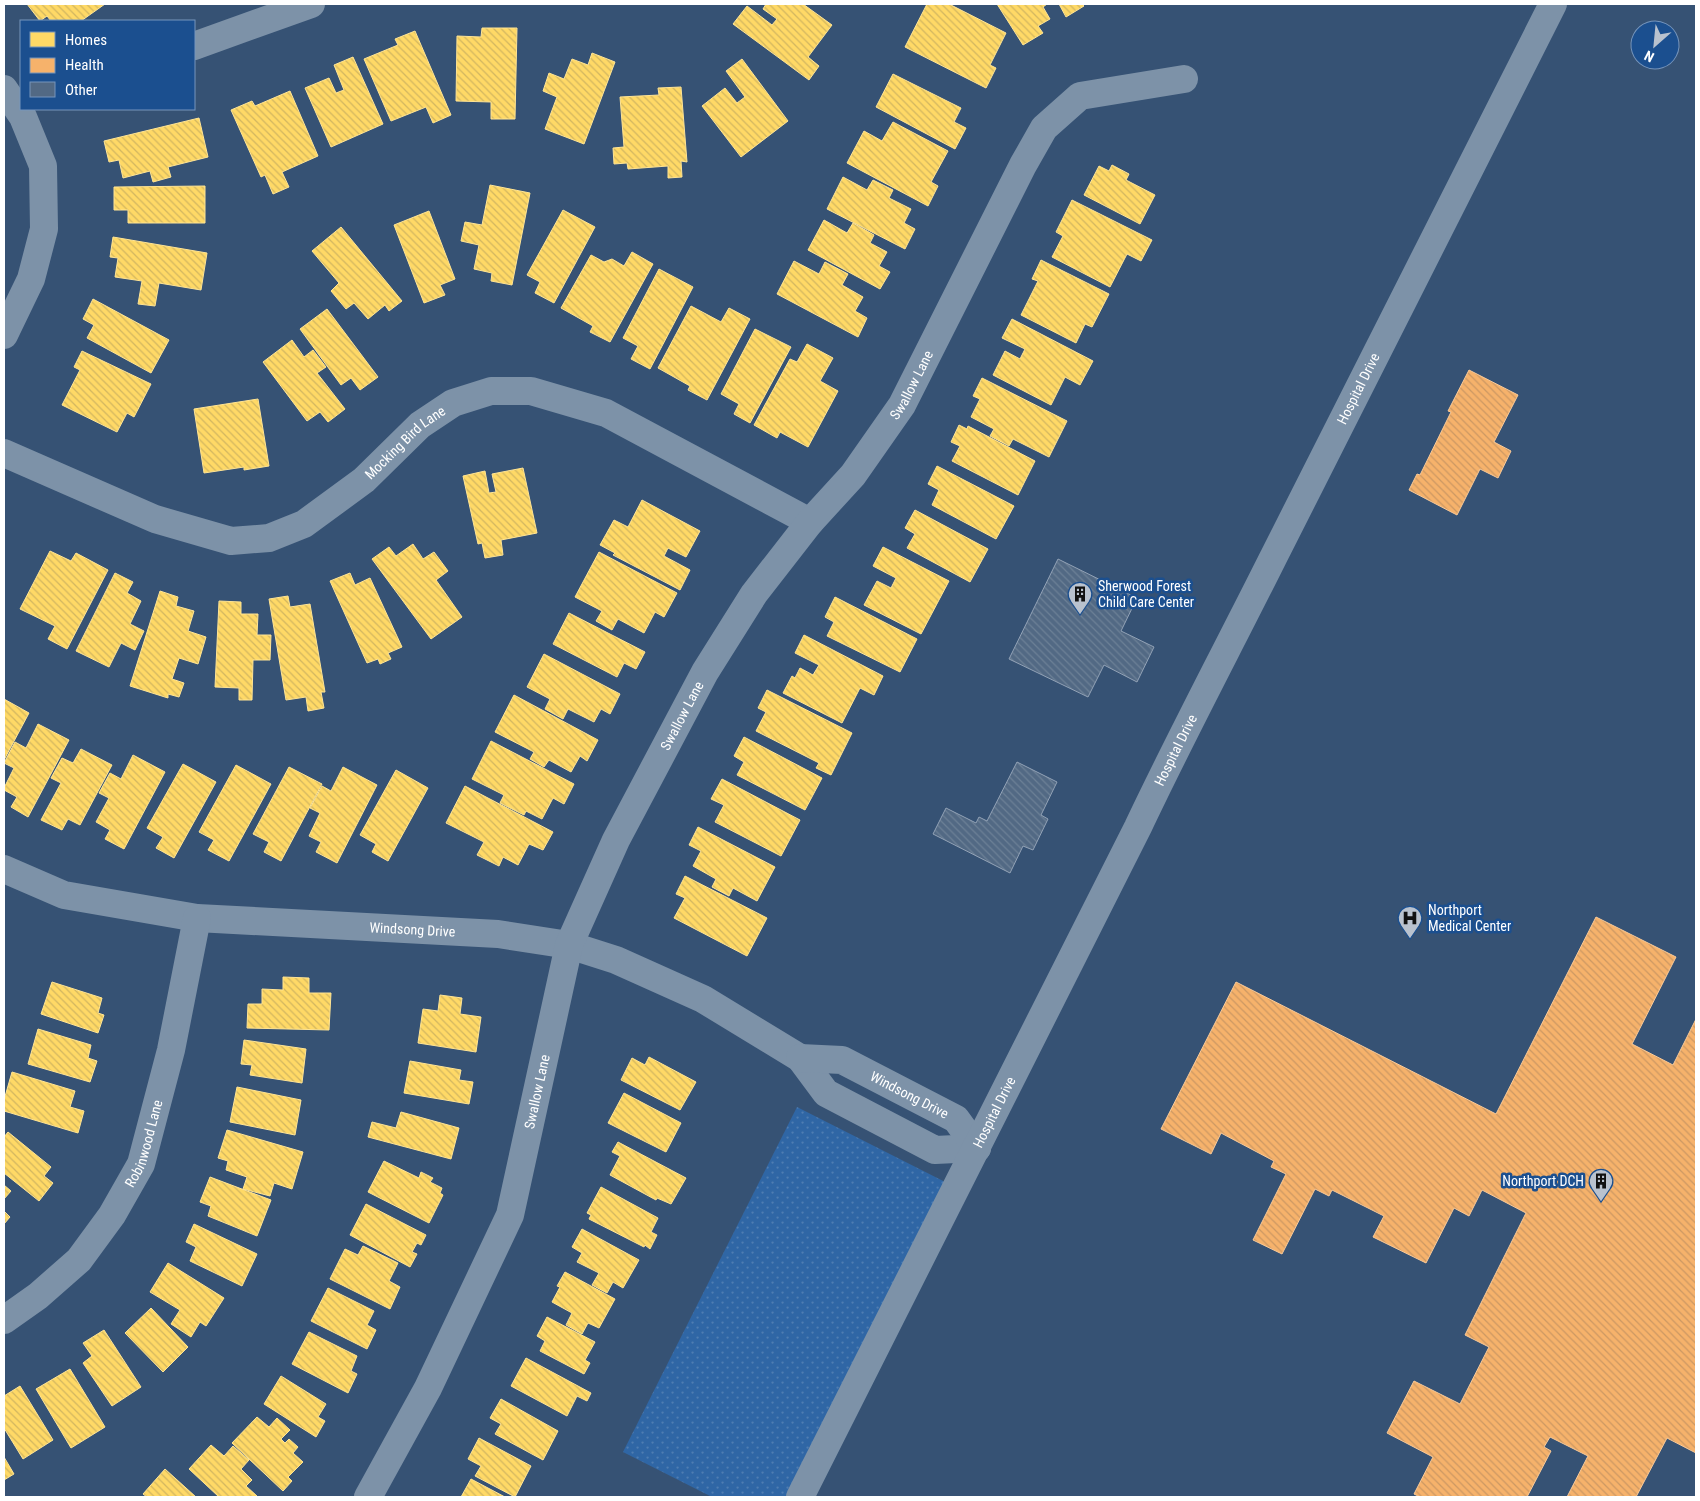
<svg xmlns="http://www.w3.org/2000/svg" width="1700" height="1501" font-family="'Roboto Condensed',sans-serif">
	<defs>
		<pattern id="grass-dots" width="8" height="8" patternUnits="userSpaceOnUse" patternTransform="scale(1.25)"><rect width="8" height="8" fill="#2f66a5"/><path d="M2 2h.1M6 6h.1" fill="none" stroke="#4e7db2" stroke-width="1.8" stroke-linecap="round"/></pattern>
		<pattern id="homes-back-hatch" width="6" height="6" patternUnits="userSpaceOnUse" patternTransform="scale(1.25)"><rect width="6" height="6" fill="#ffd966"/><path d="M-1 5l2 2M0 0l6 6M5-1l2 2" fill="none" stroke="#d2b660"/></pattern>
		<pattern id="health-back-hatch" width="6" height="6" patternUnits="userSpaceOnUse" patternTransform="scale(1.25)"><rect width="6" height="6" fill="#f6b26b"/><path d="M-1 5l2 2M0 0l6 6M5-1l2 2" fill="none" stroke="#cc9863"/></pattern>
		<pattern id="building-back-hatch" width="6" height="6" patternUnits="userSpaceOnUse" patternTransform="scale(1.25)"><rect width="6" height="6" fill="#526984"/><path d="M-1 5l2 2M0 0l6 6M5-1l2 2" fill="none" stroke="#6c8096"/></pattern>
	</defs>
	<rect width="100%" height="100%" fill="#365274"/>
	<path fill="url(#grass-dots)" d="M797,1107L957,1188L800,1497H712L623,1452Z"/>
	<path fill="url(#homes-back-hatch)" stroke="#ffe494" d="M27,4H105L81,21H51L47,16L40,21Z
		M766,4H803L832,25L808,57L819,66L809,80L733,24L747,6L772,25L777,19L763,9Z
		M927,4H949L1006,33L990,65L996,68L986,88L905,47Z
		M997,4H1047L1043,7L1050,19L1038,26L1043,33L1023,45Z
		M1059,4H1082L1084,6L1066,17Z
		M482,28H517L515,119H491V102L456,101L457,36L481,37Z
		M415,31L451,115L433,123L426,107L391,121L364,59L398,45L395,39Z
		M592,53L615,62L584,144L545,129L557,97L543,91L549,73L564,79L572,59L588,65Z
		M353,57L383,124L331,147L305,88L329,78L336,93L344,90L334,65Z
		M742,59L788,121L741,157L702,106L725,88L737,103L745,97L726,71Z
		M893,74L961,108L954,122L966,128L955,149L876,107Z
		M681,87L687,162L681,161L682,177L668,178V166L628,169L627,163L614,164L613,148L624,147L620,97L659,95L658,88Z
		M290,91L318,156L282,172L289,187L273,194L265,175L261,177L231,110L252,101L255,106Z
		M199,118L208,157L168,167L171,177L153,182L150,171L123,178L119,160L109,162L104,141Z
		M893,122L948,151L931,182L938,186L928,206L847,163L864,131L882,141Z
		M1112,165L1129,174L1126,180L1155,195L1140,224L1084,195L1099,166L1109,171Z
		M843,177L867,190L873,180L893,190L889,198L911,209L904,223L915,229L905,249L827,209Z
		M490,185L530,193L512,285L491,281L492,273L474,269L479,245L461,241L465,222L482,225Z
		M205,186V223H128V210H114V187Z
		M1072,200L1152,240L1141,261L1127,254L1110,287L1052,257L1063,236L1056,232Z
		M563,210L595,227L554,303L535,293L540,282L527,275Z
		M429,211L455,279L440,285L445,295L424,303L394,225Z
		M824,220L847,233L853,223L874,235L870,243L887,252L879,266L890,272L880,289L808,250Z
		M341,227L402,301L389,311L385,305L368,319L354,303L346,309L331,291L339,283L312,251Z
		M113,237L207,253L201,290L159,283L155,306L138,304L142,281L115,277L118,258L110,257Z
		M632,252L653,264L610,342L590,332L593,326L561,308L591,255L604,262L612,259L624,266Z
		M1041,260L1109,294L1092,327L1085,324L1076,343L1021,315L1038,281L1032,279Z
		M794,261L819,274L825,262L848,274L842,285L863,297L855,311L867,318L858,337L777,294Z
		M659,269L693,287L650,369L631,359L638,346L623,338Z
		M93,299L169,340L151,373L87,338L94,325L83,319Z
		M691,306L721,322L729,308L750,319L707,400L688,390L690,386L658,368Z
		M327,309L378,377L360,390L351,378L341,385L300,329Z
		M1012,319L1093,361L1080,385L1065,377L1051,405L993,375L1005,351L1020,359L1025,349L1002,338Z
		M755,329L791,347L750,423L734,414L739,404L721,394Z
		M292,340L304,357L313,350L326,367L317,373L345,409L328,422L320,412L307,421L263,362Z
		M807,344L833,358L820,381L838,391L808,447L780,432L777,438L754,425L790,359L797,362Z
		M82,351L151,384L134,417L127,413L117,432L62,405L80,370L74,367Z
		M982,378L1067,421L1049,457L1013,439L1009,446L990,436L994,429L971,417L980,399L973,396Z
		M258,399L269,466L244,470V467L204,473L194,409Z
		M959,425L967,429L968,426L1035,461L1018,495L952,461L960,446L951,442Z
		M937,466L1014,506L996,539L932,505L939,490L928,484Z
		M523,468L537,533L501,540L503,555L485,558L482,543L478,544L463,476L485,471L489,493L496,492L492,474Z
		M642,500L700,531L686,557L668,548L664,556L690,570L680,590L613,555L615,553L600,545L614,520L628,527Z
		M915,510L988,549L970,582L907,548L915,534L905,528Z
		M413,544L423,559L434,552L448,571L436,580L462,617L431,639L372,559L389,547L396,556Z
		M883,547L949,581L921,634L864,605L877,581L891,588L896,578L873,566Z
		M50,551L71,561L76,553L108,570L67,649L48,639L55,626L20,609Z
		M599,552L677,593L664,617L655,612L644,633L618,619L612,630L596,621L602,611L575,597Z
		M115,573L133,582L127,593L141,601L130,624L144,631L135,650L121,643L109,667L76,651Z
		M350,573L355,585L370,578L402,647L388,653L391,659L380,664L378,659L367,663L330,581Z
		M160,591L178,597L176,606L194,611L188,631L206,637L198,664L179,658L172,679L184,683L179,697L168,694V698L130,686Z
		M288,596L290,607L310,604L325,692H321L324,708L308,711L306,697L286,700L269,599Z
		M835,597L917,639L900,672L827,636L834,622L825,617Z
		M219,601L241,602V614H258L257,635H271L270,660H253L252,700H239V688L215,687Z
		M569,613L645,652L636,669L624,663L617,677L553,644Z
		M804,635L883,676L874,695L860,688L842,723L783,693L792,676L795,678L800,668L813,675L819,665L795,653Z
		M544,654L620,694L610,714L601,709L594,722L568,709L563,719L545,709L550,699L527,687Z
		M767,690L852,733L831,775L816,768L819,763L756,731L766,712L758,708Z
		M514,695L598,740L587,761L580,756L571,772L549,760L544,767L530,759L534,752L495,732Z
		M4,699L29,713L4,760Z
		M38,724L69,740L28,817L11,807L17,797L4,790V788L14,768L4,763L15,742L26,748Z
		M744,737L822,778L805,810L737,775L744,762L734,756Z
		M491,741L574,784L564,804L553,798L542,819L526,811L524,815L500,803L504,795L472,779Z
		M81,749L112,765L80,825L68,819L62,830L41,820L61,783L51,778L62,758L73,763Z
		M133,755L165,772L124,849L105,839L110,830L96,822L109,798L99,793L110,773L121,779Z
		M183,764L216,782L174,858L156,848L163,837L147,828Z
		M236,765L271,784L229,861L208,850L214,840L199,832Z
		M289,767L322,784L281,861L264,852L269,842L253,834Z
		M343,767L377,785L337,863L316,852L321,842L309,836L320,813L310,808L322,786L331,791Z
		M396,770L428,788L388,861L372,852L376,844L360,835Z
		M722,779L800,820L781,856L715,822L724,805L711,799Z
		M465,786L553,832L543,850L529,844L518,865L503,857L499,866L477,855L484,842L446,823Z
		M698,827L775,867L757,901L733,888L729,896L712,887L716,879L693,866L701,851L689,845Z
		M685,876L767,918L747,956L674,918L685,898L676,894Z
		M283,977L309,978V993H331L329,1030L247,1028L248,1004H262V989L283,990Z
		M52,982L102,998L98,1013L104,1015L98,1033L41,1014Z
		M440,995L462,998L460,1014L481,1017L476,1052L418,1043L423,1009L438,1011Z
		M38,1029L91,1045L88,1058L97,1061L90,1082L28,1064Z
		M244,1040L306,1049L302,1083L250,1075L252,1065L241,1064Z
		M649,1057L696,1082L680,1110L621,1080L632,1058L645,1065Z
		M410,1061L461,1070L459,1080L473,1082L469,1104L404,1093Z
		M12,1072L75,1091L70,1107L84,1111L78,1133L4,1111V1100Z
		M237,1087L301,1100L295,1135L230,1122Z
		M624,1093L681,1123L666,1152L608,1123Z
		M401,1112L459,1128L451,1159L368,1137L372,1122L396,1128Z
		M227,1130L303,1152L292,1189L274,1183L270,1196L243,1189L247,1177L226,1170L228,1161L218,1158Z
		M8,1132L51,1167L44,1176L53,1183L39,1201L4,1173V1137Z
		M618,1142L686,1178L671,1204L657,1198L656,1200L610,1175L620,1156L612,1152Z
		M384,1161L419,1178L421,1172L433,1178L430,1182L442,1188L440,1193L443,1195L429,1223L368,1192Z
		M210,1177L271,1200L257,1236L208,1216L211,1206L200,1202Z
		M4,1185L11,1191L4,1199Z
		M601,1187L658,1218L651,1232L657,1235L650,1249L645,1245L644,1247L589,1219L591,1215L587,1213Z
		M366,1204L426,1235L421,1245L417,1243L412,1252L417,1254L410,1267L350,1235Z
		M4,1211L10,1217L4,1224Z
		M194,1224L257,1254L242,1286L190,1261L196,1247L186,1242Z
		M582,1229L639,1260L623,1288L613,1282L607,1293L592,1285L599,1273L577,1262L582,1253L572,1247Z
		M363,1246L398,1263L389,1281L400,1287L390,1309L330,1279L345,1249L358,1255Z
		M168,1263L224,1298L206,1326L200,1322L191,1337L171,1324L180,1310L150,1292Z
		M565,1272L615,1299L599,1328L588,1323L582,1334L566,1325L572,1313L552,1302L560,1287L557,1286Z
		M328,1288L374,1311L367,1325L376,1330L367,1349L311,1321Z
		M151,1308L188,1347L163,1372L125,1333Z
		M547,1317L595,1342L585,1360L590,1363L584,1374L540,1351L545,1341L537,1336Z
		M104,1330L141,1387L112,1406L83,1363L92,1356L83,1343Z
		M309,1332L357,1356L351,1371L357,1374L348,1393L292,1364Z
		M526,1358L591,1393L587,1401L577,1396L567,1416L511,1386Z
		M70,1369L105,1427L71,1448L36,1389Z
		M281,1376L326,1404L318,1417L325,1421L316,1437L264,1404Z
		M20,1386L53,1440L23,1459L4,1428V1396Z
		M501,1399L558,1431L543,1460L495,1434L501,1424L490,1418Z
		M257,1417L269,1427L277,1418L290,1430L281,1439L285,1443L289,1439L298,1447L293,1453L303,1462L288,1477L292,1481L283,1491L232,1443Z
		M479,1438L531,1466L515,1497L475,1476L481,1466L468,1459Z
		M211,1445L224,1456L233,1446L249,1460L241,1469L252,1480L246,1486L257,1496L255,1497H219L189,1469Z
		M4,1457L14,1474L4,1480Z
		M165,1469L196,1497H147L143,1494Z
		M471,1479L505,1497H461Z"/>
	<path fill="url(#health-back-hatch)" stroke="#f9c997" d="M1469,370L1518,395L1494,442L1511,451L1498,478L1480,469L1457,515L1409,490L1417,474L1420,475L1451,412L1448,411Z
		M1596,917L1676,957L1632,1044L1673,1065L1696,1019V1453L1667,1438L1636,1497H1567L1588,1456L1550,1437L1544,1447L1551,1451L1527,1497H1420L1414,1494L1433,1457L1387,1433L1414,1381L1460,1404L1489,1347L1465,1335L1526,1213L1482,1190L1469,1216L1454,1208L1426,1263L1373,1237L1384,1216L1332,1190L1329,1196L1315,1189L1282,1254L1253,1240L1286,1174L1271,1167L1274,1161L1221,1133L1211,1154L1161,1129L1236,982L1496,1114Z"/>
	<path fill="url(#building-back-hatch)" stroke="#92a2b6" d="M1058,559L1137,598L1121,631L1154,647L1137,682L1104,665L1088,697L1009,659Z
		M1017,762L1057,782L1041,815L1048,819L1033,850L1023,846L1010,873L933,834L946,808L976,823L979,817L987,821Z"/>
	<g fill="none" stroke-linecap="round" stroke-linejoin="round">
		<g stroke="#7d92a8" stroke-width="28">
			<path d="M194,46L311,4"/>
			<path d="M4,89L23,117L43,166L44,229L31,279L4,335"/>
			<path id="s1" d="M4,453L155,519L231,541L269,538L304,524L364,480L420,425L453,403L491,391H531L606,413L810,522"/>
			<path id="s2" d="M4,869L64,895L197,918L498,934L569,945L616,960L703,999L800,1058L826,1093L935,1150L977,1148"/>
			<path id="s3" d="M800,1058L842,1060L956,1119L977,1148"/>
			<path id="s4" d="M4,1320L38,1296L79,1260L112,1215L141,1164L171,1050L197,918"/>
			<path id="s5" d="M368,1497L428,1388L510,1215L569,945L616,840L705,672L754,594L810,522L853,475L902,405L1023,165L1044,128L1080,96L1184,79"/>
			<path id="s6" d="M800,1497L1138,827C1181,736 1228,648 1273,558C1366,373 1459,188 1553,4"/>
		</g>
	</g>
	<defs>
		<g id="building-pin" transform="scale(1.25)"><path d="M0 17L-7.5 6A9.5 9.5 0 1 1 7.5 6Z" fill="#b9c2ce" stroke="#1b4f8f"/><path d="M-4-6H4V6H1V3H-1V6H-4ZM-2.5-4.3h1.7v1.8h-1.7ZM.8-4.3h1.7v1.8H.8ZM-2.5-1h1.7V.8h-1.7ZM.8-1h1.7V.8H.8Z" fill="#111"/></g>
		<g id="hospital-pin" transform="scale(1.25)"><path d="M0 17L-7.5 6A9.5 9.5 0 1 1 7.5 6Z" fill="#b9c2ce" stroke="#1b4f8f"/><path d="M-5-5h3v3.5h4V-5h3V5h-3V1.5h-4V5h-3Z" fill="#111"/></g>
	</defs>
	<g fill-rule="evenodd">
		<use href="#building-pin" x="1080" y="594"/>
		<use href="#hospital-pin" x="1410" y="918"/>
		<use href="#building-pin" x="1601" y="1181"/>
	</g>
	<g text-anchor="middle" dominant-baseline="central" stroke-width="5" stroke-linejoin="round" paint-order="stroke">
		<g font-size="14" fill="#fff" stroke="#1b4f8f">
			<text stroke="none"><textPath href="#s5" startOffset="1252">Swallow Lane</textPath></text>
			<text stroke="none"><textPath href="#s6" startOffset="1241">Hospital Drive</textPath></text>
			<text stroke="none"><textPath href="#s1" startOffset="450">Mocking Bird Lane</textPath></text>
			<text stroke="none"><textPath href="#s5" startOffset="848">Swallow Lane</textPath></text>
			<text stroke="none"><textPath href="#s6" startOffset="836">Hospital Drive</textPath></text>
			<text stroke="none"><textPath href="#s2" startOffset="416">Windsong Drive</textPath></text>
			<text stroke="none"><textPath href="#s5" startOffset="442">Swallow Lane</textPath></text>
			<text stroke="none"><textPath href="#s3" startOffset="118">Windsong Drive</textPath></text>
			<text stroke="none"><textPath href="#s6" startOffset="431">Hospital Drive</textPath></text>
			<text stroke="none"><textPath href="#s4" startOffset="231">Robinwood Lane</textPath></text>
		</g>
		<g font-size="14" fill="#fff" stroke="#1b4f8f" text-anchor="start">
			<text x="1098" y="586">Sherwood Forest<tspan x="1098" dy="16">Child Care Center</tspan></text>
			<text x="1428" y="910">Northport<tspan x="1428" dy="16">Medical Center</tspan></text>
			<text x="1584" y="1181" text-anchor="end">Northport DCH</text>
		</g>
	</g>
	<rect width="1700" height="1501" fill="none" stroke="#ffffff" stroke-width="10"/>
	<rect x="20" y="20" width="175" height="90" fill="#1b4f8f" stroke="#7695bc"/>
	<rect x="30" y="32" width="25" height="15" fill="#ffd966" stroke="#7695bc"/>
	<text x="65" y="45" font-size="15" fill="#ffffff">Homes</text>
	<rect x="30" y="58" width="25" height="15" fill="#f6b26b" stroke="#7695bc"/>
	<text x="65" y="70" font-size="15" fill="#ffffff">Health</text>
	<rect x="30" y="82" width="25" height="15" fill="#526984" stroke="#7695bc"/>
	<text x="65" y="95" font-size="15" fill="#ffffff">Other</text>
	<g transform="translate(1655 45) rotate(207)"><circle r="24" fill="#1b4f8f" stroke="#7695bc"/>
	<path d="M0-4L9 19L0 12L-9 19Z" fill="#b9c2ce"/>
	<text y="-8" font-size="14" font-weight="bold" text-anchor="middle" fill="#ffffff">N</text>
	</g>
</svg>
